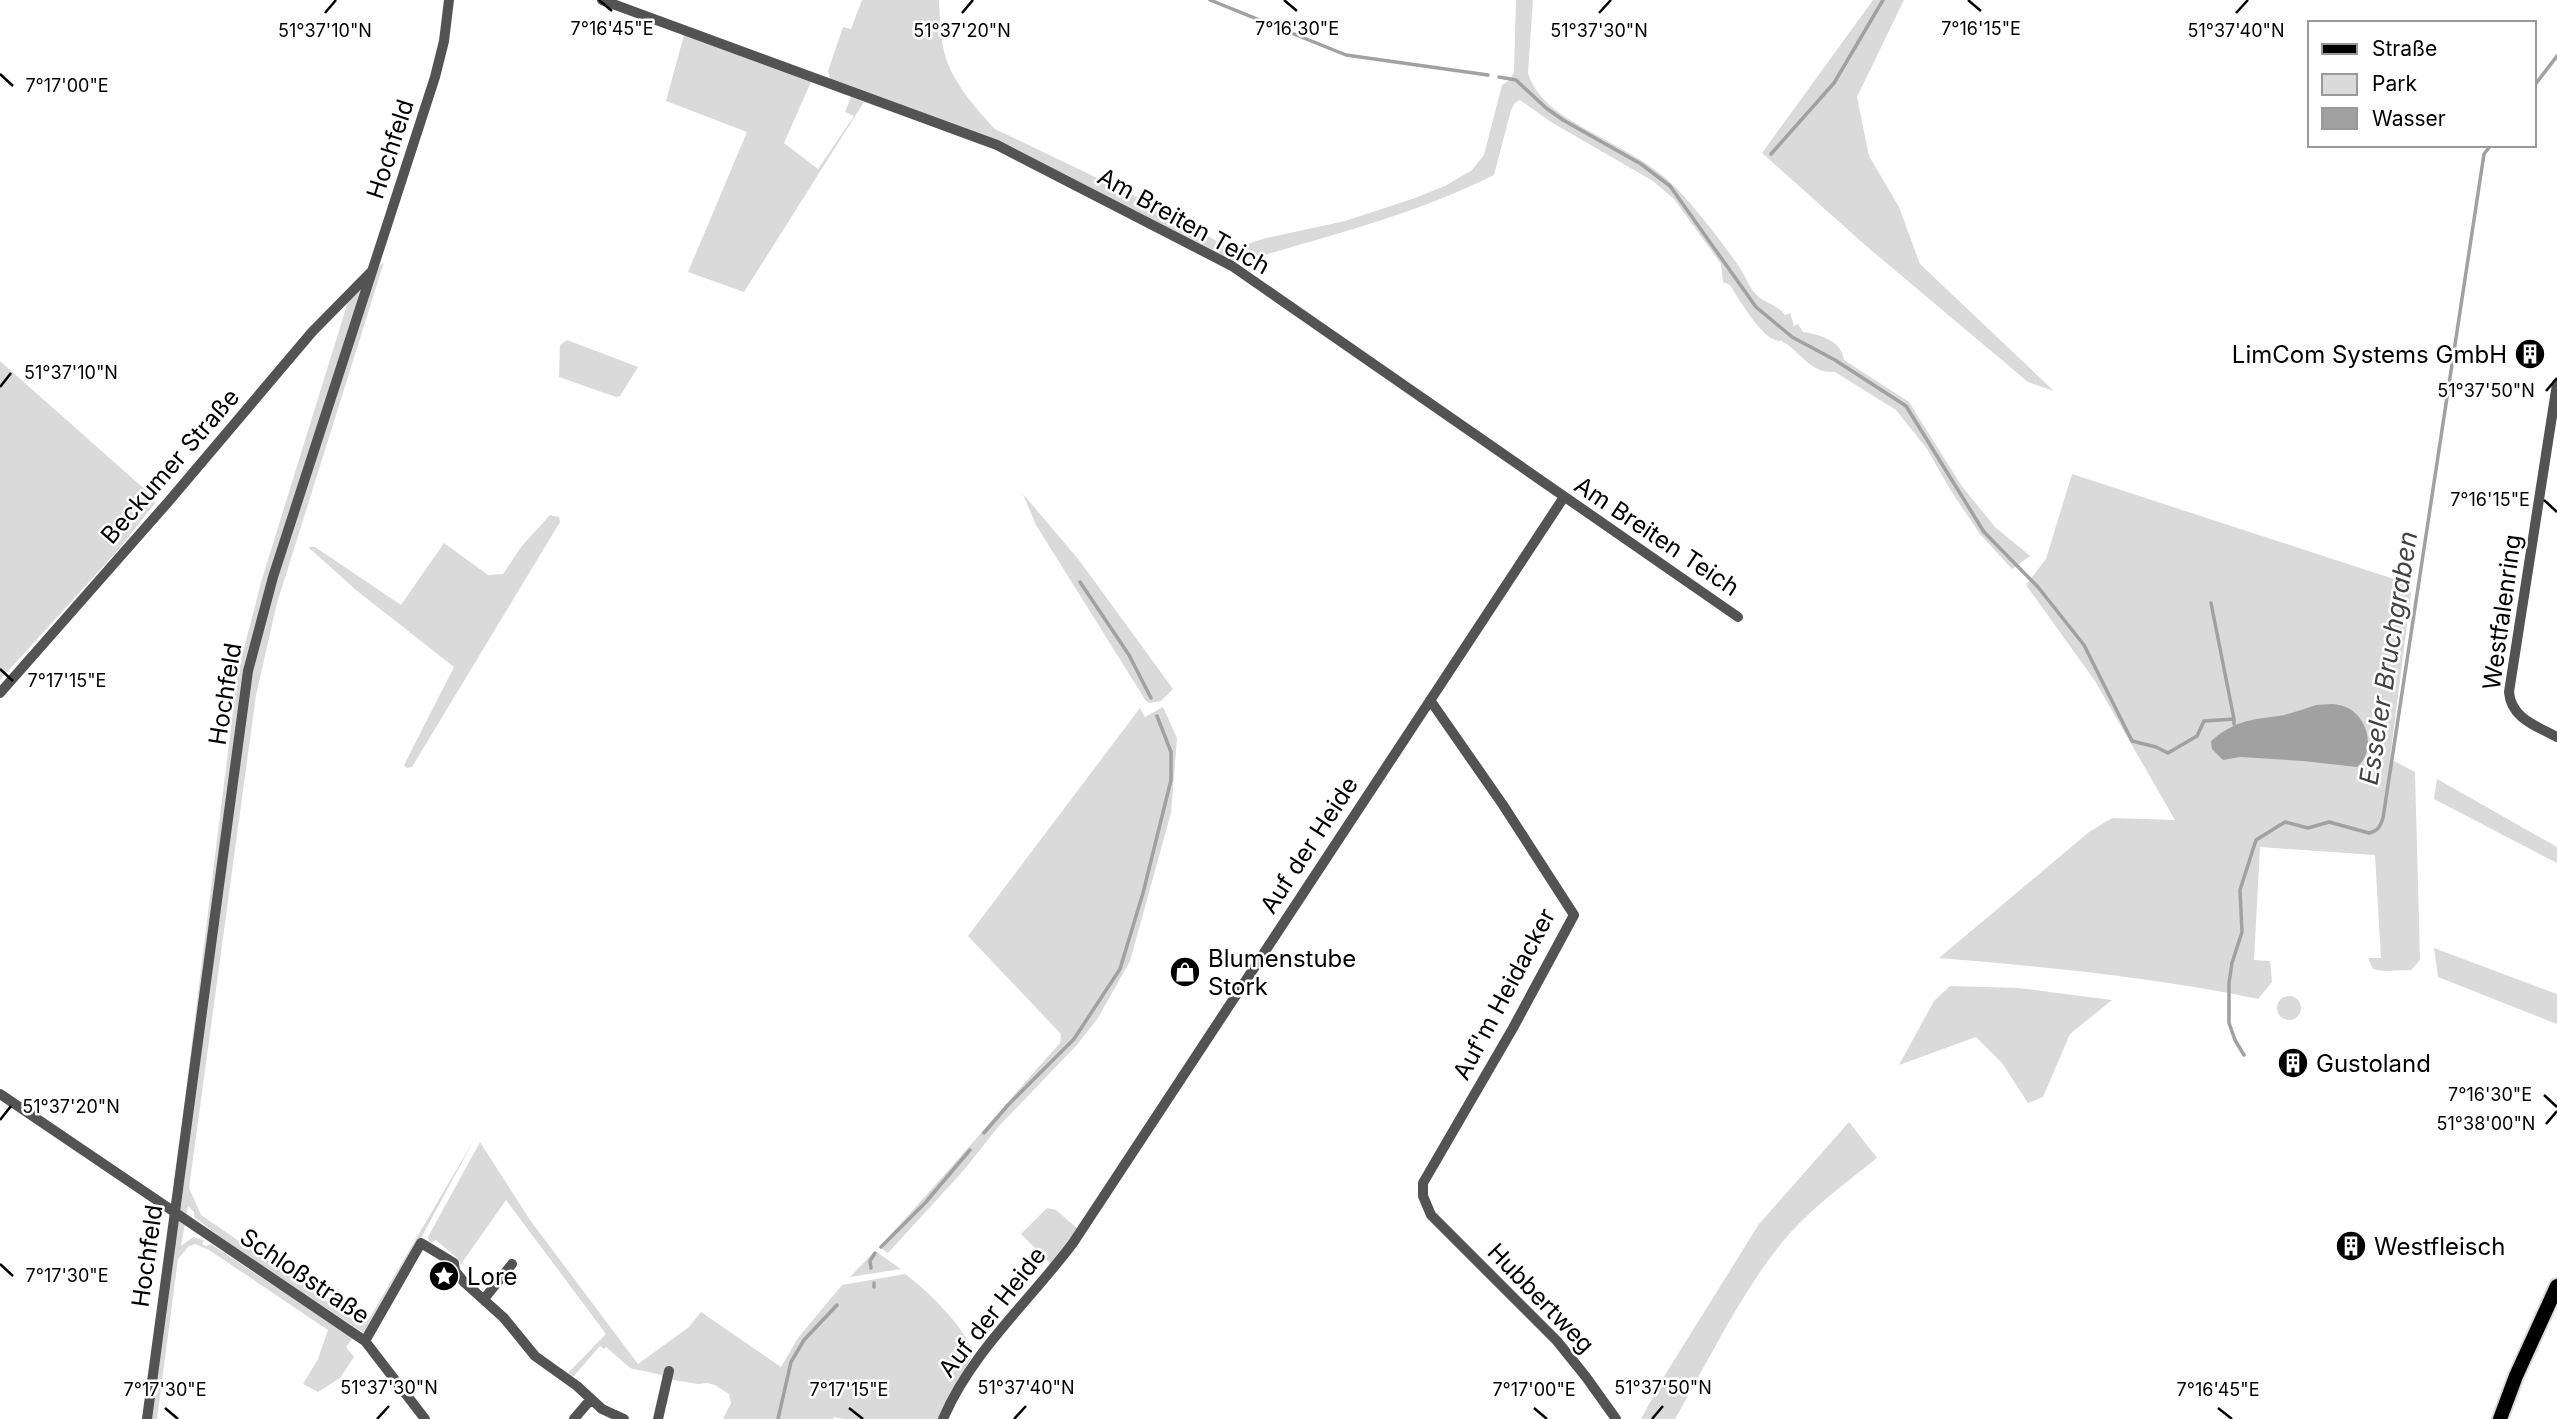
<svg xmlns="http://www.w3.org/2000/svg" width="2557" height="1419" font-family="Inter,sans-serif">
	<rect width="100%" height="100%" fill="#fff"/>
	<path fill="#dadada" d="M862,0H939C940,20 940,42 947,61C956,86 977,110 995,129L1141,199L1231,249L1266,238L1345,221L1415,198L1445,186L1472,170L1484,155L1502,85L1510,80L1514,72L1516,0H1533L1528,73C1537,105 1575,123 1602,138C1627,152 1653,165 1673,185C1694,205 1724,245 1740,268C1744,274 1748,284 1753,291C1763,304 1778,304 1785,315L1790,313L1794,326L1798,324L1803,332C1821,335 1841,340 1844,360L1909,402L1961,485L1995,527L2030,556L2012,569L1980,534L1951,491L1927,449L1896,410L1835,372C1812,374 1802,354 1785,343C1778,338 1783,343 1775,340C1759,334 1739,299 1730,285L1723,282L1721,264L1674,199L1653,181L1551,122L1520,100L1515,103L1511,110L1494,175C1412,216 1321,238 1233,264L998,143L831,81L828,71L843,27L851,29Z
		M1873,0H1904L1857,97L1869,156L1899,207L1920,264L2054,391L2028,382L1865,245L1762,153Z
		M684,35L811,82L784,143L818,169L854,116L845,112L851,97L864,102L744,292L688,272L747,132L666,101Z
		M384,262L277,603L256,695L189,1188L201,1215L361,1325L369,1319L475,1138L420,1240L418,1239L370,1326L364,1333L243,1254L194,1217V1212L188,1206L181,1246L193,1237L204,1240L202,1244L206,1246L211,1244L353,1338L346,1347L354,1357L340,1378L318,1392L303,1384L318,1359L328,1330L209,1250L195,1244L189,1246L178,1259L157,1419H142L171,1211L238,671L262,579L351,292Z
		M567,340L638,367L620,396L616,397L559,377L560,345Z
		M0,361L149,493L155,503L118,550L0,680Z
		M2072,474L2412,585L2390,759L2415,772L2420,960L2411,970L2384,971L2373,969L2368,958H2381L2375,855L2260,847L2254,960L2270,961L2272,982L2258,999C2152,977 2046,967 1939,958L2089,832L2112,818L2175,820L2095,681L2026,585L2046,559Z
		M1023,494L1079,560L1173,689L1161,701L1149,703L1146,701L1036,525Z
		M550,515L559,517L560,522L412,767L407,768L404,765L454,667L356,590L308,547H315L401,605L444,543L488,575L503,574L521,547Z
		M1163,707L1177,738L1171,813L1130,961L1098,1018L1076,1046L999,1126L964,1170L888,1253L879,1247C941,1181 999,1111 1060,1043L1061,1034L968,936L1140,708L1145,717Z
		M2437,779L2557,847V863L2434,799Z
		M2434,948L2557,994V1024L2438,977Z
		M1950,986L2019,988L2112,1000L2070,1034L2043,1097L2028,1103L2002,1063L1976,1037L1899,1065L1934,1001Z
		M2277 1008a12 12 0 1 1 24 0a12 12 0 1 1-24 0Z
		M1849,1122L1877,1158C1847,1182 1817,1204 1791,1232C1746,1282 1709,1360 1675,1419H1641L1663,1378L1759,1224Z
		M480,1142L530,1220L638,1364L689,1327L701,1312L781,1367L798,1338L842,1285L905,1274C923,1286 974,1335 972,1356L937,1419H843L834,1417L833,1419H723L731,1403L729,1394L715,1385L707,1383L698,1384L662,1378V1375L630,1368L606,1347L604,1349L600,1346L573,1377L568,1373L606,1334L506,1200L461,1264L456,1257L436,1240L430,1243L428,1237Z
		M1047,1208L1056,1210L1078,1229L1052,1265L1021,1234Z
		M875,1251L901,1269L850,1277Z"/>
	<path fill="#a1a1a1" d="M2316,705C2323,705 2332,703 2339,705C2367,710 2378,750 2357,767L2303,761L2240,757L2223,760L2212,749L2211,741C2235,721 2248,720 2278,716C2291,714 2304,709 2316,705Z"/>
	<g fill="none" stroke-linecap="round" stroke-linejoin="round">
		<path stroke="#a1a1a1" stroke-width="3.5" d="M1210,0L1346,55L1488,75
			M1499,77L1516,80L1546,108L1563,120L1641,164L1670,186L1756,307L1792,337L1835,360L1906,406L1984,532L2038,587L2084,645L2132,741L2156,747L2168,753L2197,736L2204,721L2234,719V724
			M2534,86L2557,56
			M1771,154L1834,83L1883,0
			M1080,582L1129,655L1151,698
			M2211,603L2234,719
			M2244,1055L2235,1040L2229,1023V983L2232,963L2242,932L2240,890L2256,840L2285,822L2308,828L2329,822L2369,833C2378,831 2380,827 2383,818L2484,154L2491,145
			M984,1133L1008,1105L1074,1039L1120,969L1143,893L1171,780V752L1157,716
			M881,1247L925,1203L970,1150
			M871,1268L870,1261L875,1253
			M874,1283V1287
			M778,1419L791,1362L804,1340L837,1305"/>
		<g stroke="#dbdbdb" stroke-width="18">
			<path id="major" d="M2500,1419L2516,1376L2557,1286"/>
		</g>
		<path stroke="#535353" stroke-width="10" d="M602,0L997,145L1232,266L1738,617
			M2557,384L2509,692C2511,718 2536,726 2557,737
			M0,693L169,501L312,332L372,271
			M1430,700L1503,805L1574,915L1513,1028L1423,1183V1196L1431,1215L1557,1341L1586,1377L1616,1419
			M0,1094L365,1341L425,1419
			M484,1299L512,1264
			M365,1341L421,1243L454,1263L455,1271L464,1282L504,1318L535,1356L577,1386L602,1409L624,1419
			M147,1419L248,671L273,577L435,77L444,41L449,0
			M574,1419L591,1399
			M658,1419L669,1371
			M943,1419C972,1351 1029,1302 1073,1243L1564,497"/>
		<use href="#major" stroke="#000" stroke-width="14"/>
	</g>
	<path fill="none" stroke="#000" stroke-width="2.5" d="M599,0L612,11M1284,0L1297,11M1968,0L1981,11M325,13L336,0M962,13L973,0M1599,13L1611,0M2236,13L2248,0M0,74L13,86M0,387L11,373M2546,391L2557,378M2544,500L2557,512M0,669L13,681M2544,1095L2557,1107M0,1120L11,1106M2546,1124L2557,1111M0,1264L13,1276M165,1408L178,1419M849,1408L863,1419M1534,1408L1547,1419M2218,1408L2232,1419M377,1419L389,1406M1014,1419L1026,1406M1652,1419L1663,1406"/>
	<defs>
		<g id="building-disc" transform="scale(1.575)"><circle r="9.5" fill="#000" stroke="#fff"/><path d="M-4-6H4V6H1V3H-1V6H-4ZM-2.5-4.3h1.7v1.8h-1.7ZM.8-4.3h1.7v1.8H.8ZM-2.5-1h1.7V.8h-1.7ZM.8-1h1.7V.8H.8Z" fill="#fff"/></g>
		<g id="shop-disc" transform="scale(1.575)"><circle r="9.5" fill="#000" stroke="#fff"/><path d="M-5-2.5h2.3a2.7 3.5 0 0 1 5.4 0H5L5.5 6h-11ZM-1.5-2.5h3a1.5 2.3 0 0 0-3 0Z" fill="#fff"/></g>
		<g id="sight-disc" transform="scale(1.575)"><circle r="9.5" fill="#000" stroke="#fff"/><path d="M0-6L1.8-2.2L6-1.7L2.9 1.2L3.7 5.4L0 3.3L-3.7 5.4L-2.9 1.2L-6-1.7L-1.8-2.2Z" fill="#fff"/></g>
	</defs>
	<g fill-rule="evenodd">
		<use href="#building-disc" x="2530" y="354"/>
		<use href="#shop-disc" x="1185" y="972"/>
		<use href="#building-disc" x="2293" y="1063"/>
		<use href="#building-disc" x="2351" y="1246"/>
		<use href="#sight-disc" x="444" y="1276"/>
	</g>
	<g text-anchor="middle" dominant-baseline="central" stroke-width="5" stroke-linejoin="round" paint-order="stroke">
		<g font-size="24" fill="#000" stroke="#fff">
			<text transform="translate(390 149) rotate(-72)">Hochfeld</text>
			<text transform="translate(1184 221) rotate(29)">Am Breiten Teich</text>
			<text transform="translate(170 466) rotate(-49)">Beckumer Straße</text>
			<text transform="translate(1657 536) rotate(34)">Am Breiten Teich</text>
			<text transform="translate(2502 612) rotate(-82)">Westfalenring</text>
			<text transform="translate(225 694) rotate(-81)">Hochfeld</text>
			<text transform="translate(1309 845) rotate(-57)">Auf der Heide</text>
			<text transform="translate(1504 994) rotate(-62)">Auf'm Heidacker</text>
			<text transform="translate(147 1256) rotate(-82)">Hochfeld</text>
			<text transform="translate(305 1276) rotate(34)">Schloßstraße</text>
			<text transform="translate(1541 1298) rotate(46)">Hubbertweg</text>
			<text transform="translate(992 1312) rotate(-52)">Auf der Heide</text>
		</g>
		<g font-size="24" fill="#000" stroke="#fff" text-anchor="start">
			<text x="2507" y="354" text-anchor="end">LimCom Systems GmbH</text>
			<text x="1208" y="958">Blumenstube<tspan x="1208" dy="28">Stork</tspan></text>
			<text x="2316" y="1063">Gustoland</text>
			<text x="2374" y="1246">Westfleisch</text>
			<text x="467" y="1276">Lore</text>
		</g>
		<g font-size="26" font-style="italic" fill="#424242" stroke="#fff">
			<text transform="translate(2388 658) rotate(-81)">Esseler Bruchgraben</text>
		</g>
	</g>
	<g font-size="18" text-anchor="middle" fill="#000" stroke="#fff" stroke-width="5" stroke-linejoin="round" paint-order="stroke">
		<text x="612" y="35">7°16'45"E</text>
		<text x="1297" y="35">7°16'30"E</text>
		<text x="1981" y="35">7°16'15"E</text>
		<text x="2236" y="37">51°37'40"N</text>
		<text x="325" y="37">51°37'10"N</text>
		<text x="962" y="37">51°37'20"N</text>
		<text x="1599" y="37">51°37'30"N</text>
		<text x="67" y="92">7°17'00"E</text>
		<text x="71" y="379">51°37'10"N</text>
		<text x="2486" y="397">51°37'50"N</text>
		<text x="2490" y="506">7°16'15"E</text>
		<text x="67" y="687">7°17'15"E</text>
		<text x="2490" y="1101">7°16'30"E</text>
		<text x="71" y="1113">51°37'20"N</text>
		<text x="2486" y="1130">51°38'00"N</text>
		<text x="67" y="1282">7°17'30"E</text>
		<text x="389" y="1394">51°37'30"N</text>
		<text x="1026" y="1394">51°37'40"N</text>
		<text x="1663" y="1394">51°37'50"N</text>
		<text x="165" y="1396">7°17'30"E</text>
		<text x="849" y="1396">7°17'15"E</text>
		<text x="1534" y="1396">7°17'00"E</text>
		<text x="2218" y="1396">7°16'45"E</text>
	</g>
	<rect x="2308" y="21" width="228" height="126" fill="#ffffff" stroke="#999999" stroke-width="2"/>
	<rect x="2322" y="44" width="35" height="10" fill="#000000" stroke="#999999" stroke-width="2"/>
	<text x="2372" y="56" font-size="21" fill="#000000">Straße</text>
	<rect x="2322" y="74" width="35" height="21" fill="#dadada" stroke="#999999" stroke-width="2"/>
	<text x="2372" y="91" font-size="21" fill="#000000">Park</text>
	<rect x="2322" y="108" width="35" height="21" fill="#a1a1a1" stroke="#999999" stroke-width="2"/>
	<text x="2372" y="126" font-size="21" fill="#000000">Wasser</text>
</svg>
